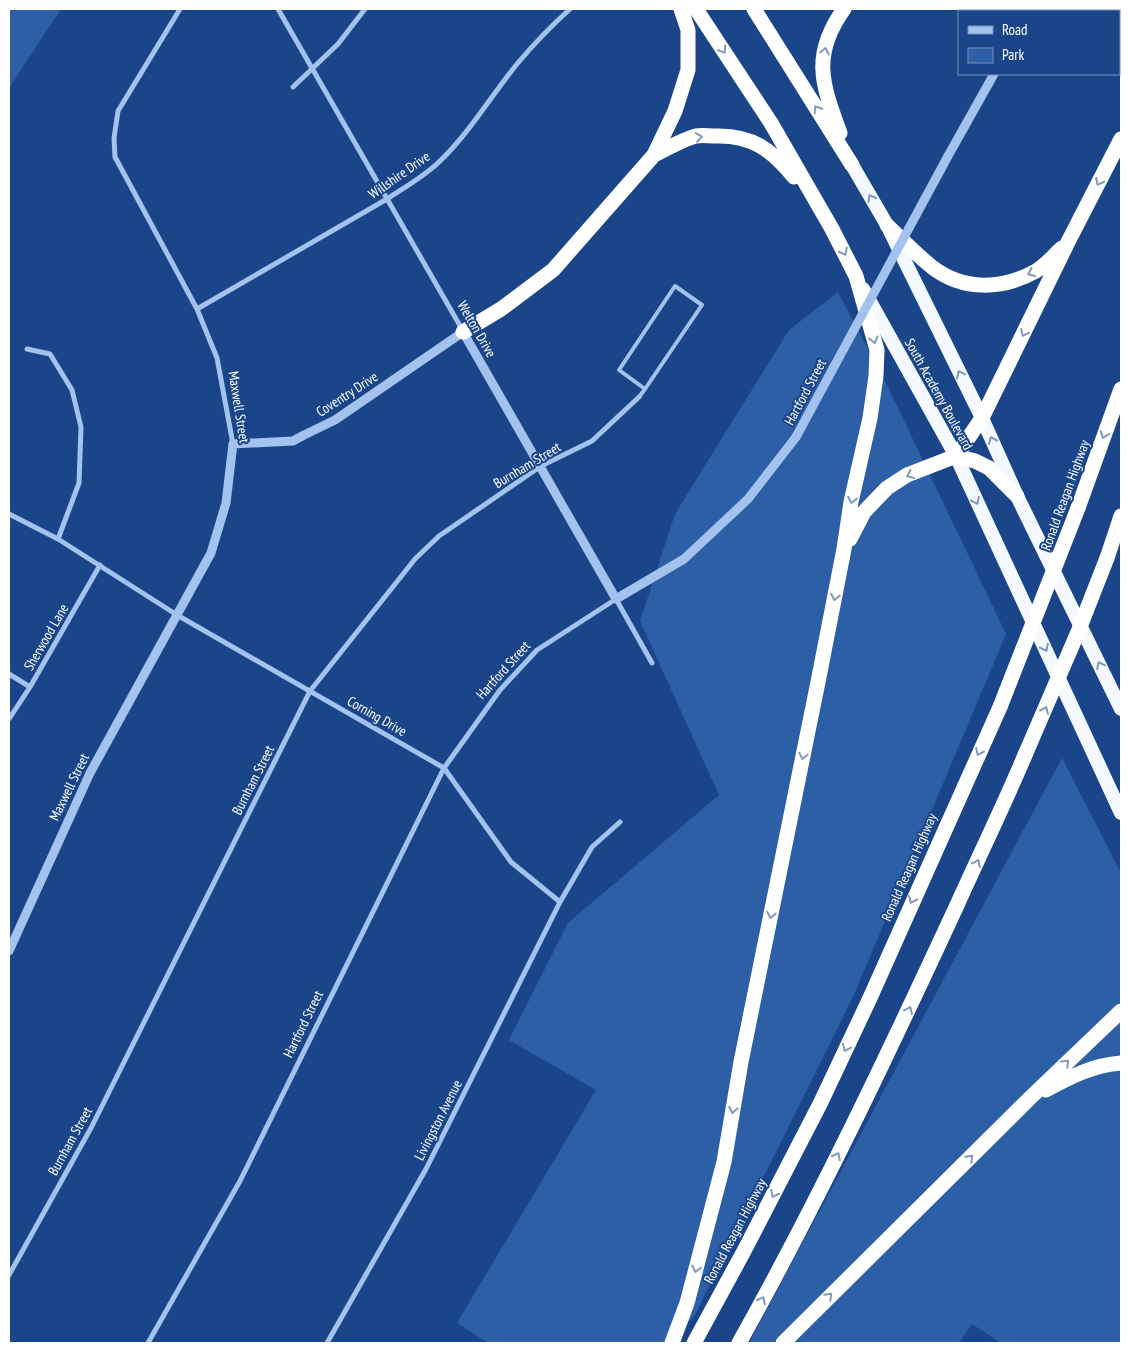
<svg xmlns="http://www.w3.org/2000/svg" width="1130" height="1352" font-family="'PT Sans Narrow',sans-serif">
	<rect width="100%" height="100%" fill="#1a4689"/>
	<path fill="#2d5fa7" d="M9,9H61L9,88Z
		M838,292L887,385L1006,634L853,997L694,1317L663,1343H488L457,1323L596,1090L509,1040L568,923L719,795L640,621L675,514L789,330Z
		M1062,758L1121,873V1343H1001L972,1324L959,1343H749Z"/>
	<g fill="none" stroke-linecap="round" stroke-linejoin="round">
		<path stroke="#a3c2ed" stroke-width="4" d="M639,397L645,389L702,305L675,286L619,370L645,389"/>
		<path stroke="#a3c2ed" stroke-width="5" d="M180,9L118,111L114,138L115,157L197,309L217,358L233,444
			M278,9L463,331
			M293,87L338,44L365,9
			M197,309L387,199C405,187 425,176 440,161C470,132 491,96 517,64C533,45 551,26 570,9
			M27,349L50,354L72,390L81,427L79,483L58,539
			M9,514L58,539L177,615L444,768L511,862L560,902L592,847L620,822
			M9,674L30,687
			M9,719L30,687L100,565
			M9,1275L91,1128L310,691L415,559L439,536L541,466L592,441L639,397
			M148,1343L240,1181L444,768L500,690L537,650L616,599L652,663
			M327,1343L426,1169L560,902"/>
		<path stroke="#a3c2ed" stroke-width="9" d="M1030,11L1031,9
			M948,156L994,74
			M9,951L90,773L211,553L226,503L233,444L293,441L304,435L335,420L463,332L616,599L684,559L748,499L796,437"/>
		<path stroke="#f4f8ff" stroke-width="14" d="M852,165L887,225L982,418L1017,496L1121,709
			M863,289L956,456L1121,813"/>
		<path stroke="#fff" stroke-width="15" d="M754,9L852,165
			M840,133C822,84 811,55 844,9
			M654,155C666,149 684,139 696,136C702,135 709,136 716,136C752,135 772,150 794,177
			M887,225C901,239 916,254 932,267C963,291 1002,290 1036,271C1045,266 1054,255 1062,248
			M463,332L501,309L553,270L654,155L675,111L688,70V30L681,9
			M956,456L982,418L1068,242L1121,139
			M1078,508L1121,389
			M850,539L864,512L887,488L907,475L956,456L975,461L989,468L1017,496
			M1107,558L1121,516
			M1046,1090C1070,1077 1093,1065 1121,1063
			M672,1343L687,1303L724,1162L741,1062L819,677L844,549L851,502L870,418L876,376L877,350L856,276L832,229L771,123L696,9
			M694,1343L744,1251L820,1104L870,998L1000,707
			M739,1343C819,1200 889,1052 958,903C980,854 1004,805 1025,755
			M783,1343L1031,1097L1121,1011"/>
		<path stroke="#a3c2ed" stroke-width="9" d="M796,437L948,156"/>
		<path stroke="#fff" stroke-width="15" d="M1000,707L1078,508
			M1025,755L1078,632L1107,558"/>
	</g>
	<defs><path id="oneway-chevron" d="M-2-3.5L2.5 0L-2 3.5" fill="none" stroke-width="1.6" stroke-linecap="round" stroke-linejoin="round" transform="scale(1.25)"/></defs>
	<g stroke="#8199be">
		<use href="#oneway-chevron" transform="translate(723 50) rotate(57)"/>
		<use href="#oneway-chevron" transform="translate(825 51) rotate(-78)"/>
		<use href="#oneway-chevron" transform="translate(817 109) rotate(-122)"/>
		<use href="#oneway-chevron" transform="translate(699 137) rotate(-8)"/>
		<use href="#oneway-chevron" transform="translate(1099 182) rotate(117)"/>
		<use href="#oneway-chevron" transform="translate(844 252) rotate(63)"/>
		<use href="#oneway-chevron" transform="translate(1031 273) rotate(155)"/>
		<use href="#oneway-chevron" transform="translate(1024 333) rotate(116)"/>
		<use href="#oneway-chevron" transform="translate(874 340) rotate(76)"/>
		<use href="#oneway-chevron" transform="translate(1104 435) rotate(110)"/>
		<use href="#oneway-chevron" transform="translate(910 475) rotate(155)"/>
		<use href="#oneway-chevron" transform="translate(852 500) rotate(101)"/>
		<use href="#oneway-chevron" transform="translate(835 597) rotate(101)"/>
		<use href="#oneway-chevron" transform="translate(1045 710) rotate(-66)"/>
		<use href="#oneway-chevron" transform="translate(979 752) rotate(115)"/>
		<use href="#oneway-chevron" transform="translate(803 756) rotate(102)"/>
		<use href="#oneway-chevron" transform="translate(977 863) rotate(-65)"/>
		<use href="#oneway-chevron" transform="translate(912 900) rotate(114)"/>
		<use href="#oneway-chevron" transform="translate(771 915) rotate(102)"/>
		<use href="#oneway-chevron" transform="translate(909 1010) rotate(-65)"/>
		<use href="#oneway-chevron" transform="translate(846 1048) rotate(115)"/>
		<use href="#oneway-chevron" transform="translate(1066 1063) rotate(-44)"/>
		<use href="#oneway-chevron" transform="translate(733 1110) rotate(100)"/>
		<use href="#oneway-chevron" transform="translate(837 1156) rotate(-63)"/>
		<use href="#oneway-chevron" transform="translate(970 1158) rotate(-45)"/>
		<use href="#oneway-chevron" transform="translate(774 1194) rotate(117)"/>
		<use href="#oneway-chevron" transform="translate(696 1269) rotate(105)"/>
		<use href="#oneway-chevron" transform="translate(829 1296) rotate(-45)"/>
		<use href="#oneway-chevron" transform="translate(762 1300) rotate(-63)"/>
	</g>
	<g stroke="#7c96be">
		<use href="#oneway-chevron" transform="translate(871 198) rotate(-120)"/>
		<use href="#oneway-chevron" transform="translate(960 374) rotate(-116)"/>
		<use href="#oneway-chevron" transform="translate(992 440) rotate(-114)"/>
		<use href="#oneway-chevron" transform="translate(976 501) rotate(65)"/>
		<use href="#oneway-chevron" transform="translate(1045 648) rotate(65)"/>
		<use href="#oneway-chevron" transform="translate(1100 665) rotate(-116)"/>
	</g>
	<g text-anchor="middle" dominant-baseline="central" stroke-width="4" stroke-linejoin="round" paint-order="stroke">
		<g font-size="14" fill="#fff" stroke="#1a4689">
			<text transform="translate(399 175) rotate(-35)">Willshire Drive</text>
			<text transform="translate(477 329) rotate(60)">Welton Drive</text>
			<text transform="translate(805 392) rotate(-62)">Hartford Street</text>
			<text transform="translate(347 394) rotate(-33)">Coventry Drive</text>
			<text transform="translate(939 394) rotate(61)">South Academy Boulevard</text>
			<text transform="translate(239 407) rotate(81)">Maxwell Street</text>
			<text transform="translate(527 465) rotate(-31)">Burnham Street</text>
			<text transform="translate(1065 495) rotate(-70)">Ronald Reagan Highway</text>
			<text transform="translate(46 637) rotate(-60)">Sherwood Lane</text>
			<text transform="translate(503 670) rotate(-48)">Hartford Street</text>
			<text transform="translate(377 716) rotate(30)">Corning Drive</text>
			<text transform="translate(253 780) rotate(-63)">Burnham Street</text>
			<text transform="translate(69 787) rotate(-64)">Maxwell Street</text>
			<text transform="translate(909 867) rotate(-66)">Ronald Reagan Highway</text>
			<text transform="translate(303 1024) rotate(-64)">Hartford Street</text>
			<text transform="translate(438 1120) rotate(-63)">Livingston Avenue</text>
			<text transform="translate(70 1141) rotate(-61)">Burnham Street</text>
			<text transform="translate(735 1231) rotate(-62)">Ronald Reagan Highway</text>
		</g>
	</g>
	<rect width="1130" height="1352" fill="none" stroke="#ffffff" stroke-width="20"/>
	<rect x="958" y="10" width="162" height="65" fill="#1a4689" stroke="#7690b8"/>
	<rect x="968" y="26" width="25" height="8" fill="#a3c2ed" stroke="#7690b8"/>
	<text x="1002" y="35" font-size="15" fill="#ffffff">Road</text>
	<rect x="968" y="48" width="25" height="15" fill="#2d5fa7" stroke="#7690b8"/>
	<text x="1002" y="60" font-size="15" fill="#ffffff">Park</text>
</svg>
